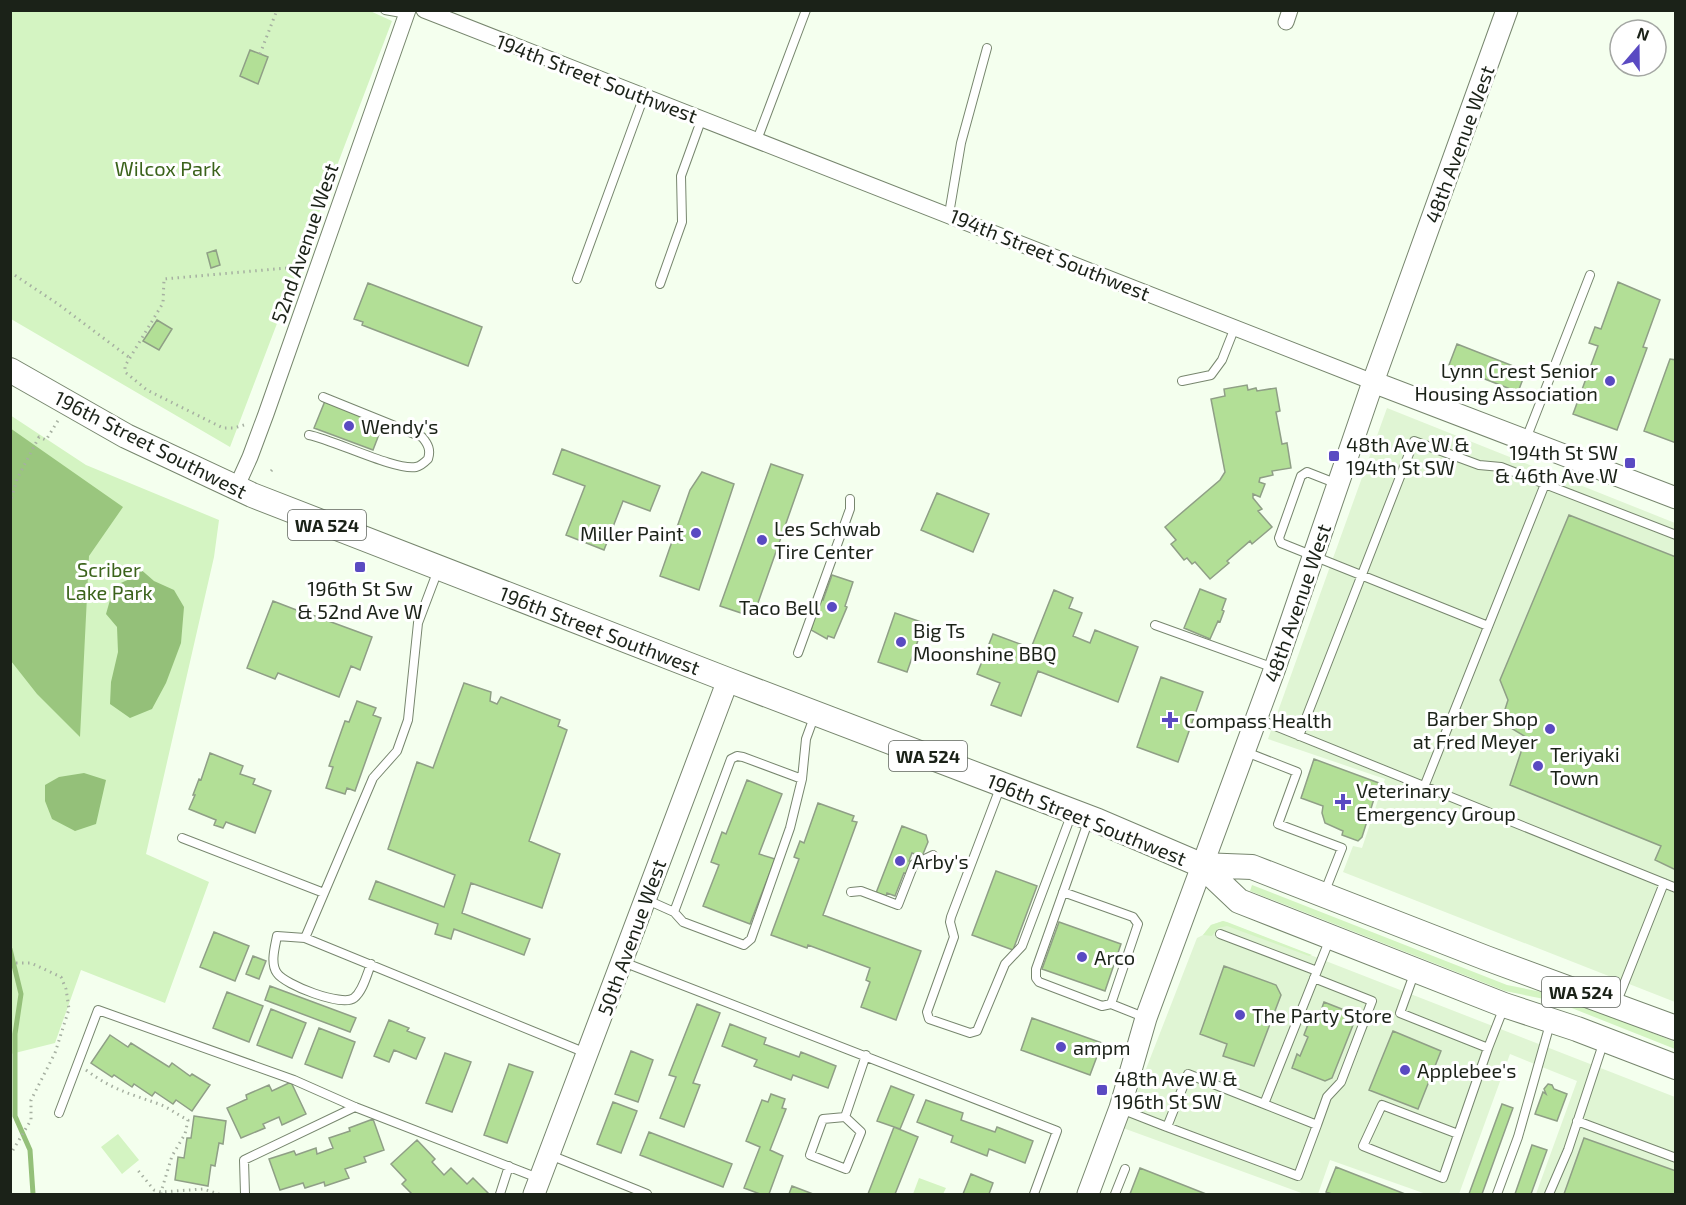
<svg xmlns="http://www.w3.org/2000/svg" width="1686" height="1205" font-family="'Exo 2',sans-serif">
	<rect width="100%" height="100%" fill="#f4ffee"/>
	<path fill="#e0f5d4" d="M1387,408L1675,523V1002L1343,872L1353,846L1362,848L1385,779L1268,739Z
		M1223,921L1675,1097V1194H1536L1577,1081L1510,1054L1459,1194H1426L1330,1160L1318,1194H1304L1123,1128L1197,938L1203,935L1211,925Z"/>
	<path fill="#d4f4c2" d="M368,10L392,21L230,447L11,319L10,11Z
		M10,415L86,465L219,520L214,557L146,854L209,882L165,1003L81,970L55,1043L11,1054Z
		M1252,885L1507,985L1557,995L1675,1042V1049L1554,1001L1505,991L1250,891Z
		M1223,921L1227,922L1312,955L1309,956L1227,926L1218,928L1212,936L1203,935L1211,925Z
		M118,1134L139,1160L122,1174L101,1147Z
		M919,1178L946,1188L943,1194H913Z"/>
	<path fill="#9ac67e" d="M10,428L123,507L89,556L80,737L37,694L11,661Z"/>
	<path fill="#94c079" d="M138,567L154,581L174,590L184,607L181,643L166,683L152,709L130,718L110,704L111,682L118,652L117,627L106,614L114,586L132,578Z
		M84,773L106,780L96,824L75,831L52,819L45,801V785L59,777Z"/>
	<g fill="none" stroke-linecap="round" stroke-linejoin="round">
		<path stroke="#94c079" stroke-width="5" d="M10,949L21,994L15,1034V1116L30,1150L33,1194"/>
	</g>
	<path fill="#b2df96" stroke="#8f9f86" stroke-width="1.5" d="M250,50L268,57L258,84L240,76Z
		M216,250L220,265L211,268L207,253Z
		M1618,282L1660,300L1643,347L1647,348L1617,430L1573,414L1598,346L1589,343L1595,327L1601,329Z
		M368,283L482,327L468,366L362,325L363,322L354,319Z
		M157,320L172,329L159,350L143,341Z
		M1457,344L1526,371L1518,392L1449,365Z
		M1670,359L1676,360V443L1644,431Z
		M1247,385L1248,390L1256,388L1257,391L1276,388L1280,411L1276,412L1282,444L1287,443L1291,468L1272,471L1273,475L1260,478L1259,482L1265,484L1260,497L1253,494V498L1262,509L1258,511L1272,527L1252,544L1250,541L1227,561L1229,563L1210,579L1195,562L1192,564L1187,558L1184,560L1171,544L1176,540L1165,527L1220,480L1225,472L1211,399L1225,396L1224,389Z
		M325,401L383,424L373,450L314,428Z
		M562,449L660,486L650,511L623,501L604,550L566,535L585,486L553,474Z
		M771,464L803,475L753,617L720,606Z
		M702,472L734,484L699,590L660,576L690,490Z
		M937,493L989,514L973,552L921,530Z
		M1569,515L1676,557V870L1655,860L1661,846L1510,785L1526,737L1501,722L1508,700L1500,680Z
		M832,575L853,582L845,606L847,607L834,638L828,636L827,639L811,630L820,598L823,600Z
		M1200,589L1226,599L1222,610L1224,611L1220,622L1218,621L1210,639L1184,628Z
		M1054,590L1073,598L1069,608L1082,613L1073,636L1090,643L1095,630L1138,647L1118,702L1038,671L1021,716L991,705L1000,683L977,674L993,634L1031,648Z
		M273,601L299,611L301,605L313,610L312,615L372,637L360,670L351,666L339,697L278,673L275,679L247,668Z
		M895,613L924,623L907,672L878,662Z
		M1161,677L1203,692L1178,762L1137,747Z
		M464,683L491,692L490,701L497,704L501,697L560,720L558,726L567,730L529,841L560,854L542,908L471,883L462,913L530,939L524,955L454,929L451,939L435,934L438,924L369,899L376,881L444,907L455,875L388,849L417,762L433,768Z
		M357,701L376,708L373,715L381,718L355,791L347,788L345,794L326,788L333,767L329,766L345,721L349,722Z
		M210,753L243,766L240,774L255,779L253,784L271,791L255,833L226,822L223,828L214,825L216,820L189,809L195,795H193L199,779L201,780Z
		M1314,759L1379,783L1362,837L1358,841L1342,835L1343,831L1325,823L1322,813L1323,806L1301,798Z
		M747,780L782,794L759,854L775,859L750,924L703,906L719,865L711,862L722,832L726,834Z
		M818,803L854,816L852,821L857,822L823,915L921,951L896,1020L861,1007L870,982L866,980L870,968L808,945L807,948L771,935L799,859L794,857L800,841L804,843Z
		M902,826L926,835L928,842L923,854L920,856L912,853L909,861L913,862L908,874L904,873L895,896L887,893L886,896L876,893Z
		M996,871L1037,886L1013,950L972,935Z
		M1059,922L1121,944L1105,991L1042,969Z
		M214,932L249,946L235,981L200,967Z
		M253,956L266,961L259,979L246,974Z
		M1224,966L1276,985L1281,995L1254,1066L1223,1056L1227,1044L1200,1034Z
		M270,986L356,1018L350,1032L265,1000Z
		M227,992L263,1006L249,1042L213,1028Z
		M1324,1002L1357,1015L1332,1078L1325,1081L1292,1068L1297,1054L1300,1056L1308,1037L1304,1035L1310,1019L1317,1022Z
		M697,1004L720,1013L693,1083L700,1085L684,1127L660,1118L676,1077L669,1075Z
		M271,1009L306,1023L292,1058L257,1045Z
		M1032,1018L1102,1043L1090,1075L1021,1050Z
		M389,1020L409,1028L407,1031L425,1038L416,1059L394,1050L389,1062L374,1056Z
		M730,1024L766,1038L764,1044L799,1057L801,1052L836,1066L828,1088L793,1075L791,1080L754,1066L757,1060L722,1046Z
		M319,1028L355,1042L342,1078L305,1064Z
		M1393,1031L1441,1051L1418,1109L1369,1090Z
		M110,1035L128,1047L131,1043L169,1067L172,1063L190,1076L192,1074L210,1085L192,1111L176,1100L173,1104L155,1092L152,1096L134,1084L132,1087L114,1075L112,1077L91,1063Z
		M631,1051L653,1060L638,1102L615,1094Z
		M445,1053L471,1062L452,1112L426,1103Z
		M509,1064L533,1072L507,1143L484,1135Z
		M291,1082L306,1114L282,1125L279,1117L263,1124L265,1128L241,1138L227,1108L247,1099L246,1095L269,1085L272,1091Z
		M1548,1084L1552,1085L1554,1089L1567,1094L1557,1121L1535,1114L1543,1092L1546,1094L1544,1089Z
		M891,1086L914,1095L900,1129L877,1121Z
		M771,1094L785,1099L782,1108L786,1109L770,1150L783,1156L769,1194H760L744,1188L760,1147L746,1141L762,1100L768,1102Z
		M926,1100L963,1113L961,1120L995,1132L997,1127L1033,1141L1025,1163L989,1149L987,1156L951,1142L953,1136L917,1122Z
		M613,1102L637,1111L621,1153L597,1144Z
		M1502,1104L1513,1108L1482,1194H1469Z
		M194,1116L226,1121L223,1144L219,1143L215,1166L211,1165L208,1186L175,1180L178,1157L184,1158L187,1138H191Z
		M373,1119L384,1150L364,1157L366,1162L345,1169L349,1178L325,1186L324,1182L305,1188L303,1183L280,1190L269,1159L294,1151L296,1155L316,1148L317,1154L333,1148L329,1138L350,1131L349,1128Z
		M894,1127L918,1137L895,1194H868Z
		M649,1132L732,1164L723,1187L640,1155Z
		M1584,1138L1676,1171V1194H1564Z
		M417,1140L435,1159L432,1162L444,1175L451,1168L467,1184L473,1178L489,1194H412L402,1184L406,1180L391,1164Z
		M1532,1145L1547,1150L1531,1194H1515Z
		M1336,1167L1405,1194H1332L1326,1192Z
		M1140,1168L1206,1194H1130Z
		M971,1174L993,1183L989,1194H963Z
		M792,1186L813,1194H789Z"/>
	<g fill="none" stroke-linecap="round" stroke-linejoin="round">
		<g stroke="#77866e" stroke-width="10">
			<path id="lane" d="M385,10L407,14
				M757,140L806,10
				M949,214L961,143L987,48
				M577,279L644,96
				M660,284L682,222L681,176L702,118
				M1182,381L1211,375L1222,360L1235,327
				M309,435C334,440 396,471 416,467C421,466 425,462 428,459C431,450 428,444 422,437L323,397
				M1526,439L1590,275
				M1335,483L1307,472L1301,476L1279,538L1281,543L1488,626
				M1155,625L1274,668
				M798,653L850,509V499
				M1258,719L1676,888
				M1299,736L1414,441L1479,465L1501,467L1676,535
				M1246,752L1297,772L1278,824L1342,848L1325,891
				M1424,787L1545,484
				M1000,788L951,917L950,922L954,937L927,1012L929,1019L970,1033L977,1031L1005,964L1022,946L1072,813
				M182,838L324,893
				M851,892L861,891L898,905L914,864L933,855
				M1063,892L1133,917L1138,924L1111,1004L1102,1006L1039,982L1036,978V969L1088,822
				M645,899L674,912L683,922L744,945L751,939L790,828L802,779L806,739L814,717
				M674,912L731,759L737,756L743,757L802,779
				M1220,934L1317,971
				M305,938L373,778L397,751L408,720L418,623L438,570
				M623,962L1057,1131L1034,1194
				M371,964C367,974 363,991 354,998C342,1007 285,985 277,973C270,963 275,947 277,936L305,938L586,1053
				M1414,974L1400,1013L1488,1048L1504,1007
				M1111,1004L1146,1018
				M1616,1004L1664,883
				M1264,1104L1317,1125L1327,1097L1341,1082L1372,1001L1314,978
				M1121,1109L1167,1127L1188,1074L1264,1104L1329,941
				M59,1113L98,1010L294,1080L355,1107L538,1178
				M845,1117L823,1119L810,1155L846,1169L861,1132L845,1117L866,1055
				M1577,1121L1676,1158
				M1167,1127L1298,1176L1317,1125
				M1458,1134L1382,1105L1363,1146L1443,1178L1488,1048
				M550,1155L647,1194
				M245,1194L244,1160L355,1107
				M500,1194L509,1166
				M1115,1194L1125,1169
				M1497,1194L1518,1137L1550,1024
				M1549,1194L1568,1150L1603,1044"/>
		</g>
		<g stroke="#77866e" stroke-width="17">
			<path id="street" d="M424,10L1373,382
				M1286,22L1290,10
				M236,488L250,457L266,414L408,10"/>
		</g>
		<g stroke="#77866e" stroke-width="23">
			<path id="secondary" d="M1373,382L1676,498
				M534,1194L728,680
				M1088,1194L1120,1108L1146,1018L1275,668L1373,382L1507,10"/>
		</g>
		<g stroke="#77866e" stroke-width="26">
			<path id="primary" d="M10,370L126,436L252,495L728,680L1098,821L1201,865L1239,901L1504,1005L1577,1029L1676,1067
				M1201,865L1252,867L1486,958L1676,1028"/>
		</g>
		<path stroke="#a6b0a1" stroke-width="3" stroke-dasharray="1.5 4.5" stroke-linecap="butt" d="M260,54L277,10
			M10,272L58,304L130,358
			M244,425L234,428H223L147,390L125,372V366L163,303L164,279L298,267
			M271,471L273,469
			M10,504L17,479L39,437L46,440L59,419
			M10,963H31L61,977L66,989L69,1009L55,1053L31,1100V1120L10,1155
			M86,1070C113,1090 128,1093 159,1104C169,1108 178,1115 188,1120L185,1134L172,1156L161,1192L154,1190L136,1168
			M161,1194V1192L203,1189L219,1194"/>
		<use href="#lane" stroke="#fff" stroke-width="8"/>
		<use href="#street" stroke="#fff" stroke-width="15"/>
		<use href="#secondary" stroke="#fff" stroke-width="21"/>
		<use href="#primary" stroke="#fff" stroke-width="24"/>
	</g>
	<g fill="#5a4ac2" stroke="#fff" stroke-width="2">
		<circle cx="1610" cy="381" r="6"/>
		<circle cx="349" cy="426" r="6"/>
		<rect x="1328" y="450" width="12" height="12" rx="3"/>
		<rect x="1624" y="457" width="12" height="12" rx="3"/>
		<circle cx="696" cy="533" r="6"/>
		<circle cx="762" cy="540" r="6"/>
		<rect x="354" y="561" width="12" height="12" rx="3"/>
		<circle cx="832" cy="607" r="6"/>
		<circle cx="901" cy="642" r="6"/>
		<path d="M1167 711h6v6h6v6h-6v6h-6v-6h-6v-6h6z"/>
		<circle cx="1550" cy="729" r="6"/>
		<circle cx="1538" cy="766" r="6"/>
		<path d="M1340 793h6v6h6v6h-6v6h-6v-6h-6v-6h6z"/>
		<circle cx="900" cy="861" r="6"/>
		<circle cx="1082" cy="957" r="6"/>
		<circle cx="1240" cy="1015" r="6"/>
		<circle cx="1061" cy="1047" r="6"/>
		<circle cx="1405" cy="1070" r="6"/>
		<rect x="1096" y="1084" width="12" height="12" rx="3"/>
	</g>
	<g text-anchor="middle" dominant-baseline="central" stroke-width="6" stroke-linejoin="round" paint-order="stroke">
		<g fill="#fff" stroke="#5f645d" stroke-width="1.5">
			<rect x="288" y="510" width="78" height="30" rx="4.5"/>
			<rect x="889" y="741" width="78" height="30" rx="4.5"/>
			<rect x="1542" y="977" width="78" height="30" rx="4.5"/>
		</g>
		<g font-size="18" font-weight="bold" fill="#1b2218">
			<text x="327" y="525">WA 524</text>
			<text x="928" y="756">WA 524</text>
			<text x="1581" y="992">WA 524</text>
		</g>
		<g font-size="20" fill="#1b2218" stroke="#fff">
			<text transform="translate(597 78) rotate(21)">194th Street Southwest</text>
			<text transform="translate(1459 144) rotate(-70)">48th Avenue West</text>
			<text transform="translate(304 243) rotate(-71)">52nd Avenue West</text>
			<text transform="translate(1050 254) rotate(22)">194th Street Southwest</text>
			<text transform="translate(151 444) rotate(27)">196th Street Southwest</text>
			<text transform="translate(1297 603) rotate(-71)">48th Avenue West</text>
			<text transform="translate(600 630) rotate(21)">196th Street Southwest</text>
			<text transform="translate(1087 819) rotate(22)">196th Street Southwest</text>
			<text transform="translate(631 937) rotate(-70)">50th Avenue West</text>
		</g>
		<g font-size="20" fill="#3b631b" stroke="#fff">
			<text x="168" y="168">Wilcox Park</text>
			<text x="109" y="569">Scriber<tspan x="109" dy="23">Lake Park</tspan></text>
		</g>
		<g font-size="20" fill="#1b2218" stroke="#fff" text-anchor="start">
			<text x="1598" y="370" text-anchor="end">Lynn Crest Senior<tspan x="1598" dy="23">Housing Association</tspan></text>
			<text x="361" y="426">Wendy's</text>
			<text x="1346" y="444">48th Ave W &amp;<tspan x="1346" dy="23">194th St SW</tspan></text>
			<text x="1618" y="452" text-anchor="end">194th St SW<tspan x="1618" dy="23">&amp; 46th Ave W</tspan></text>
			<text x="774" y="528">Les Schwab<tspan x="774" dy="23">Tire Center</tspan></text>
			<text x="684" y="533" text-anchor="end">Miller Paint</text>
			<text x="360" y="588" text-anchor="middle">196th St Sw<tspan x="360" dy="23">&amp; 52nd Ave W</tspan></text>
			<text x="820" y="607" text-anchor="end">Taco Bell</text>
			<text x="913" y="630">Big Ts<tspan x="913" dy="23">Moonshine BBQ</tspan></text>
			<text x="1538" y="718" text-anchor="end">Barber Shop<tspan x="1538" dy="23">at Fred Meyer</tspan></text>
			<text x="1184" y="720">Compass Health</text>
			<text x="1550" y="754">Teriyaki<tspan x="1550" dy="23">Town</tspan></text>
			<text x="1356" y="790">Veterinary<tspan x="1356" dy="23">Emergency Group</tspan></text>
			<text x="912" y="861">Arby's</text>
			<text x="1094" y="957">Arco</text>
			<text x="1252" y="1015">The Party Store</text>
			<text x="1073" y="1047">ampm</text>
			<text x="1417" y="1070">Applebee's</text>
			<text x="1114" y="1078">48th Ave W &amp;<tspan x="1114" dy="23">196th St SW</tspan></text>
		</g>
	</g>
	<rect width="1686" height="1205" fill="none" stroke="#1b2218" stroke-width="24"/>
	<g transform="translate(1638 48) rotate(20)"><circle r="28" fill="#ffffff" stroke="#a4a7a3" stroke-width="1.5"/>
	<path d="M0-4.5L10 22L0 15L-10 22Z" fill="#5a4ac2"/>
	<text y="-9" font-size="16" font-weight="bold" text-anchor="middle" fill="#1b2218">N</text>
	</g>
</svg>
